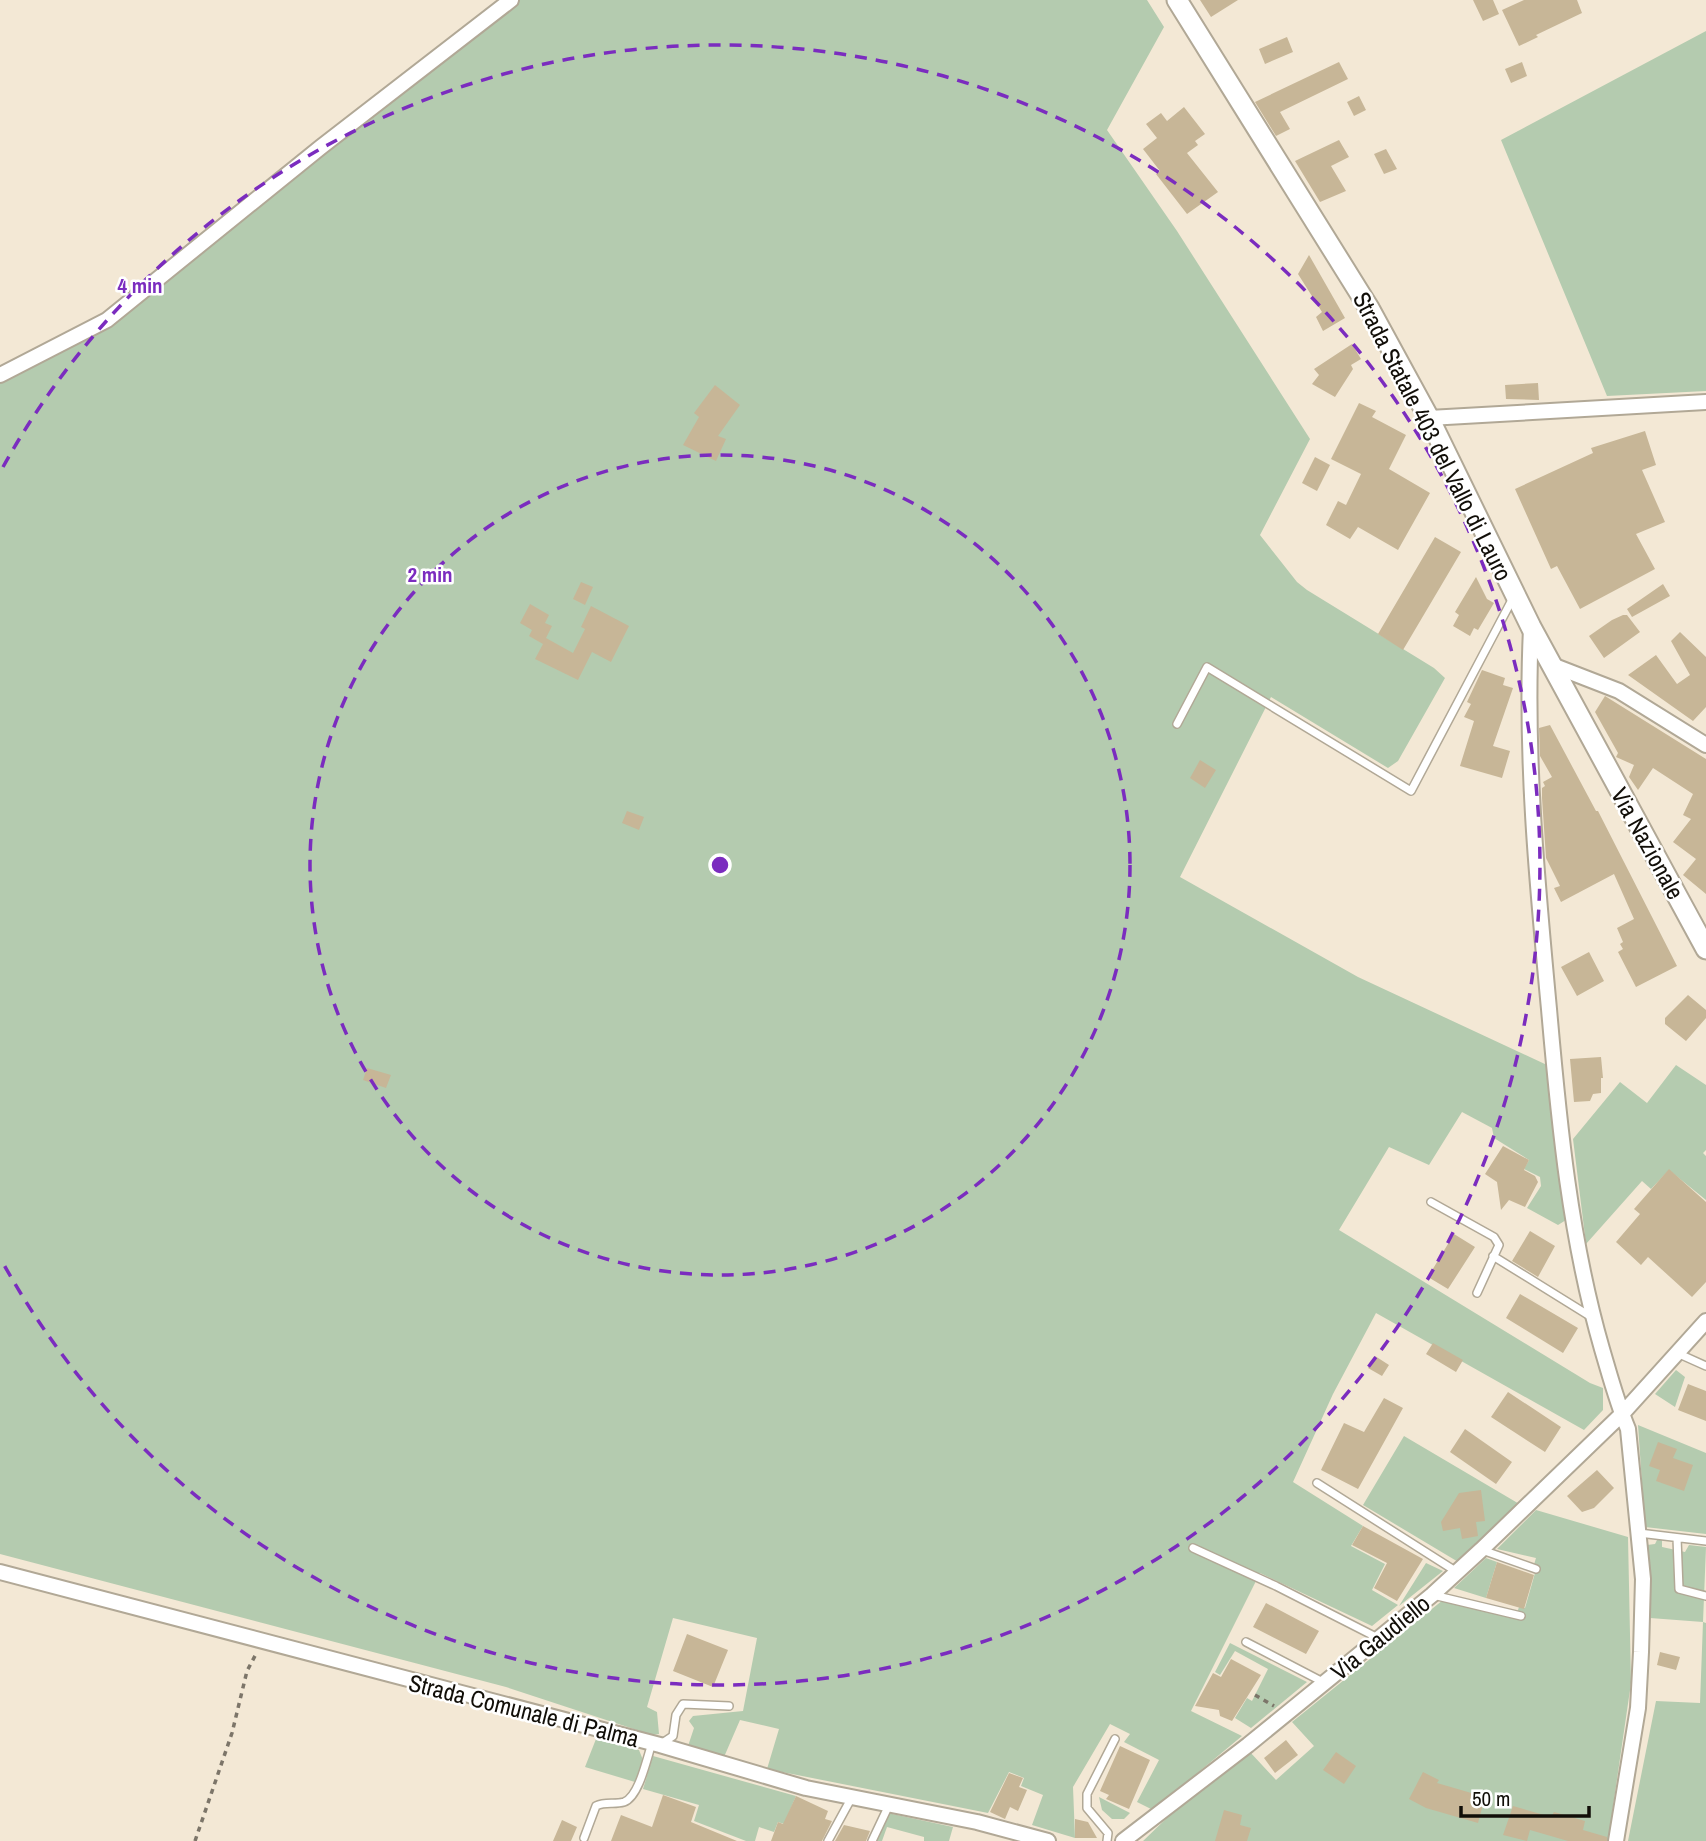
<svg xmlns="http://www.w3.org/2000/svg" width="1706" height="1841" font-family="'Archivo Narrow',sans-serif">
	<rect width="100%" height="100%" fill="#f3e8d5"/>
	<path fill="#b4cbaf" d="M509,0H1147L1164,27L1107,130L1177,231L1310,439L1260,535L1297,582L1307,590L1434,668L1445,678L1398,761L1388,768L1271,697L1180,877L1358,977L1547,1065L1566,1220L1558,1225L1527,1208L1541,1186L1540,1177L1524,1169L1529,1160L1494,1138L1492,1128L1462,1112L1429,1165L1389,1147L1339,1230L1590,1383L1603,1388V1410L1584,1430L1376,1313L1333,1394L1293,1482L1363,1526L1351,1546L1385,1564L1372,1590L1398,1605L1372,1626L1260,1573L1191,1711L1242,1736L1153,1810L1137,1802L1159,1760L1124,1742L1130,1734L1110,1724L1073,1787L1075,1838L1032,1825L1043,1795L1021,1786L1024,1778L1009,1772L988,1813L767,1769L779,1729L740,1720L724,1757L688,1746L694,1728L689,1721L693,1716L743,1711L757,1638L673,1618L647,1707L657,1712L659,1734L652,1735L506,1687L0,1554V382L107,323L200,254Z
		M1706,31V391L1607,396L1501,140Z
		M1676,1065L1706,1085V1150L1703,1153L1706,1156V1200L1669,1170L1651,1189L1642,1181L1586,1244L1573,1139L1620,1082L1647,1103Z
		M1676,1370L1685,1377L1675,1407L1655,1394Z
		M1638,1425L1706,1453V1534L1645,1527Z
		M1404,1436L1521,1505L1460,1563L1363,1505Z
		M1536,1510L1628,1537L1631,1683L1608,1841H1143L1201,1785L1249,1751L1276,1780L1314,1746L1292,1722L1443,1600L1515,1619L1519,1607L1525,1608L1535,1573L1532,1571L1536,1558L1497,1549Z
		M1658,1538L1662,1540V1547L1685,1552L1689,1545L1706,1547L1703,1622L1706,1623V1841H1628L1656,1701L1700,1703L1703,1622L1650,1618L1647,1545L1655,1544Z
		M1486,1558L1497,1562L1486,1598L1454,1588Z
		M1426,1563L1443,1571L1399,1606Z
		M1230,1643L1307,1682L1251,1728L1235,1718L1247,1698L1252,1701L1268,1669L1235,1651L1220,1675L1215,1672Z
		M596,1739L639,1750L643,1760L635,1782L585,1767Z
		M653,1756L796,1796L784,1824L778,1822L774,1832L759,1827L755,1841H746L694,1821L699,1805L643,1789Z
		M1099,1797L1130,1813L1124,1819H1112L1102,1810Z
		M883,1812L953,1827L949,1841H924V1837L887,1827L882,1841H874Z"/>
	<path fill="#c7b697" d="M1200,0H1238L1211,17Z
		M1473,0H1493L1499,14L1483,21Z
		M1524,0H1577L1582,13L1536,35L1538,37L1519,46L1502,10Z
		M1287,37L1293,52L1265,64L1259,49Z
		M1339,62L1348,79L1280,112L1290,129L1276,136L1255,102Z
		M1522,62L1527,76L1511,83L1505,69Z
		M1359,96L1366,110L1354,116L1347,102Z
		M1184,107L1205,134L1195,141L1198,145L1187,153L1218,192L1187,214L1156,174L1160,171L1143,149L1157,138L1146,124L1161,113L1167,121Z
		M1339,140L1349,157L1331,166L1346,191L1320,202L1295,161Z
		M1386,149L1397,169L1384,174L1374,154Z
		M1309,255L1345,318L1323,331L1316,317L1322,312L1298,274Z
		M1352,344L1361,359L1351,365L1353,369L1335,397L1312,384L1319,375L1314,369Z
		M1538,383L1539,400L1506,399L1505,385Z
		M715,385L740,405L718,436L726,439L716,461L683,445L699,417L694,413Z
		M1359,403L1376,411L1372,417L1406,435L1389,469L1430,493L1398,550L1358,527L1350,539L1326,525L1338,501L1346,505L1361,474L1331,459Z
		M1645,431L1656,465L1642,470L1665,522L1636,534L1655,569L1580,609L1557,566L1551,569L1515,489L1593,453L1591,448Z
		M1315,457L1330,465L1317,491L1302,483Z
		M1435,537L1461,552L1403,650L1378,634Z
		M1476,577L1487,599L1494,603L1478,630L1474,628L1470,636L1453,626L1459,615L1455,612Z
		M581,582L593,587L585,605L573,599Z
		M1663,584L1670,596L1632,617L1627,609Z
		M530,604L549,615L545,623L552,626L546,638L573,653L585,629L581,627L591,606L629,626L611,662L592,652L578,680L535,659L543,644L529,636L532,630L520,623Z
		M1623,615H1627L1640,632L1604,658L1589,636L1612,620Z
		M1680,632L1706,657V707L1693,721L1628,675L1656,655L1677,684L1690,675L1671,641Z
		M1482,670L1505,678L1503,685L1513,688L1493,746L1510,751L1502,778L1460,766L1474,721L1464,717L1471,704L1467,702Z
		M1605,696L1706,759V894L1683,875L1696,859L1673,842L1691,819L1683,815L1693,794L1653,768L1638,790L1629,777L1634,765L1616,757L1618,753L1595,712Z
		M1550,725L1596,811H1598L1677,966L1636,987L1618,952L1623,949L1620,944L1623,942L1617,928L1634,919L1614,874L1561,902L1554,888L1560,886L1546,858L1542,798V788L1545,786L1543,782L1552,777L1540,756L1539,728Z
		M1200,760L1216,770L1205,788L1190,778Z
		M627,811L644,817L639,830L622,823Z
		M1589,952L1604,981L1577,996L1561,967Z
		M1688,995L1706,1010V1018L1686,1041L1665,1024V1018Z
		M1601,1057L1603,1078H1601V1093L1593,1094L1590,1101L1574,1102L1570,1059Z
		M367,1068L391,1075L386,1088L363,1080Z
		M1503,1146L1529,1160L1524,1170L1535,1176L1538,1182L1525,1207L1509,1200L1501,1210L1497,1182L1485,1174Z
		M1669,1169L1706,1202V1282L1692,1297L1648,1257L1641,1265L1616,1242L1640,1214L1634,1209Z
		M1530,1231L1555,1246L1538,1277L1512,1261Z
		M1454,1234L1475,1247L1448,1289L1428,1277Z
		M1520,1294L1578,1328L1563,1353L1506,1318Z
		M1433,1343L1463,1360L1456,1372L1426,1354Z
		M1375,1356L1389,1365L1382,1376L1368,1368Z
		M1688,1384L1706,1391V1421L1678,1410Z
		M1508,1392L1561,1427L1545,1452L1491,1417Z
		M1384,1398L1403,1408L1358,1489L1321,1470L1344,1423L1364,1432Z
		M1465,1429L1512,1462L1496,1484L1450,1452Z
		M1658,1442L1677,1449L1673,1458L1693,1465L1684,1491L1656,1481L1660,1470L1649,1466Z
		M1597,1470L1614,1488L1594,1508L1582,1512L1567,1496Z
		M1481,1490L1485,1521L1476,1522L1478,1536L1462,1539L1460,1528L1443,1531L1441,1522L1459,1493Z
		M1363,1526L1423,1559L1397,1601L1374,1588L1387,1563L1352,1545Z
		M1497,1562L1534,1575L1524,1609L1486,1598Z
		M1266,1603L1319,1631L1306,1654L1253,1627Z
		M687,1634L728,1650L713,1687L673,1671Z
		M1660,1652L1680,1657L1676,1670L1657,1665Z
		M1231,1659L1261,1675L1232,1721L1220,1716L1219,1710L1195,1706L1213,1673L1221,1677Z
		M1286,1740L1298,1755L1275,1773L1264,1758Z
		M1120,1746L1150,1760L1129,1809L1106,1799L1109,1795L1100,1791Z
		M1336,1752L1356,1766L1344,1784L1323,1770Z
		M1423,1772L1439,1780L1437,1783L1485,1797L1478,1823L1426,1808L1409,1799Z
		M1009,1773L1023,1778L1019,1787L1027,1790L1018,1811L1010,1807L1005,1819L990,1812Z
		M663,1795L696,1807L691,1822L737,1841H611L621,1815L652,1827Z
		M796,1796L828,1811L825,1819L832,1821L822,1841H771L778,1822L783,1824Z
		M1513,1806L1551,1817L1554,1812L1585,1821L1583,1830L1607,1837V1841H1568L1530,1830L1527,1841L1503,1835Z
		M1224,1810L1242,1815L1240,1825L1251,1828L1247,1841H1215Z
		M1075,1819L1088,1822L1097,1838H1075Z
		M562,1820L577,1827L571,1841H553Z
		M844,1825L870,1831L866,1841H835Z"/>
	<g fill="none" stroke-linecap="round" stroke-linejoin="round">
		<g stroke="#b1a896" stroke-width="10">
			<path id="service" d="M1177,724L1207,667L1411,791L1513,598
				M1431,1202L1494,1237L1499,1245L1477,1293
				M1493,1256L1593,1318
				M1677,1353L1706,1366
				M1317,1483L1457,1572
				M1639,1533L1706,1541
				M1677,1538L1679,1589L1706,1596
				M1193,1548L1276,1586L1378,1638
				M1482,1550L1536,1569
				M1433,1595L1521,1616
				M1246,1642L1323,1682
				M661,1744L673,1736L676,1715L683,1704L729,1706
				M584,1838L596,1806C606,1801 614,1805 624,1802C639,1797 647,1758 652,1743
				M828,1841L852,1797
				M872,1841L889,1805
				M1107,1841L1108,1833L1087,1808V1794L1115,1739"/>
		</g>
		<g stroke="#b1a896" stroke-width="18">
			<path id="minor" d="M0,375L107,320L321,147L511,0
				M1429,418L1706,402
				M1531,628C1525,756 1537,882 1549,1009C1559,1124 1570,1238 1602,1349C1610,1376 1617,1403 1628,1429L1643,1579L1641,1652L1638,1708L1616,1841
				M1552,665L1619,691L1706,745
				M0,1572L660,1745L806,1788L977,1822L1048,1841
				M1123,1841L1248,1745L1432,1595L1481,1550L1622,1414L1706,1321"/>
		</g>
		<g stroke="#b1a896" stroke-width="23">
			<path id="secondary" d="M1177,0L1369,308L1429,418L1531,627L1706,949"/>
		</g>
		<path stroke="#7c7569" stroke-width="3.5" stroke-dasharray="5 5" stroke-linecap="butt" d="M1255,1695L1274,1706
			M195,1841L232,1733L247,1671L256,1654"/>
		<use href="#service" stroke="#fff" stroke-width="7"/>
		<use href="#minor" stroke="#fff" stroke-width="14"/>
		<use href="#secondary" stroke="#fff" stroke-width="19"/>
	</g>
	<g fill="none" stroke="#7b2cbf" stroke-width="3.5" stroke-dasharray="12 9">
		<circle cx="720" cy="865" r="410"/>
		<path d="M3 467A820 820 0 1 1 3 1263"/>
	</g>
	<g text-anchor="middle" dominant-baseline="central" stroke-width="5" stroke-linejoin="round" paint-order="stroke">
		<g font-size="24" fill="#110e08" stroke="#fff">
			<text transform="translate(1433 436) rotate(63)">Strada Statale 403 del Vallo di Lauro</text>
			<text transform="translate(1648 843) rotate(61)">Via Nazionale</text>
			<text transform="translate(1380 1637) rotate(-39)">Via Gaudiello</text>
			<text transform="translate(524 1710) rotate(14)">Strada Comunale di Palma</text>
		</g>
	</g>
	<circle cx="720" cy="865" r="10" fill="#7b2cbf" stroke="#fff" stroke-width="3.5"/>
	<g font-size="21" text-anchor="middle" font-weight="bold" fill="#7b2cbf" stroke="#fff" stroke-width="5" stroke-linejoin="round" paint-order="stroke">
		<text x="140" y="293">4 min</text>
		<text x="430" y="582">2 min</text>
	</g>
	<path d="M1461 1806v10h128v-10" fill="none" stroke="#110e08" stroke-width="3.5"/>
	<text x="1472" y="1806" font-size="21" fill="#110e08" stroke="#ffffff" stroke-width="5" paint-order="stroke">50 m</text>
</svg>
